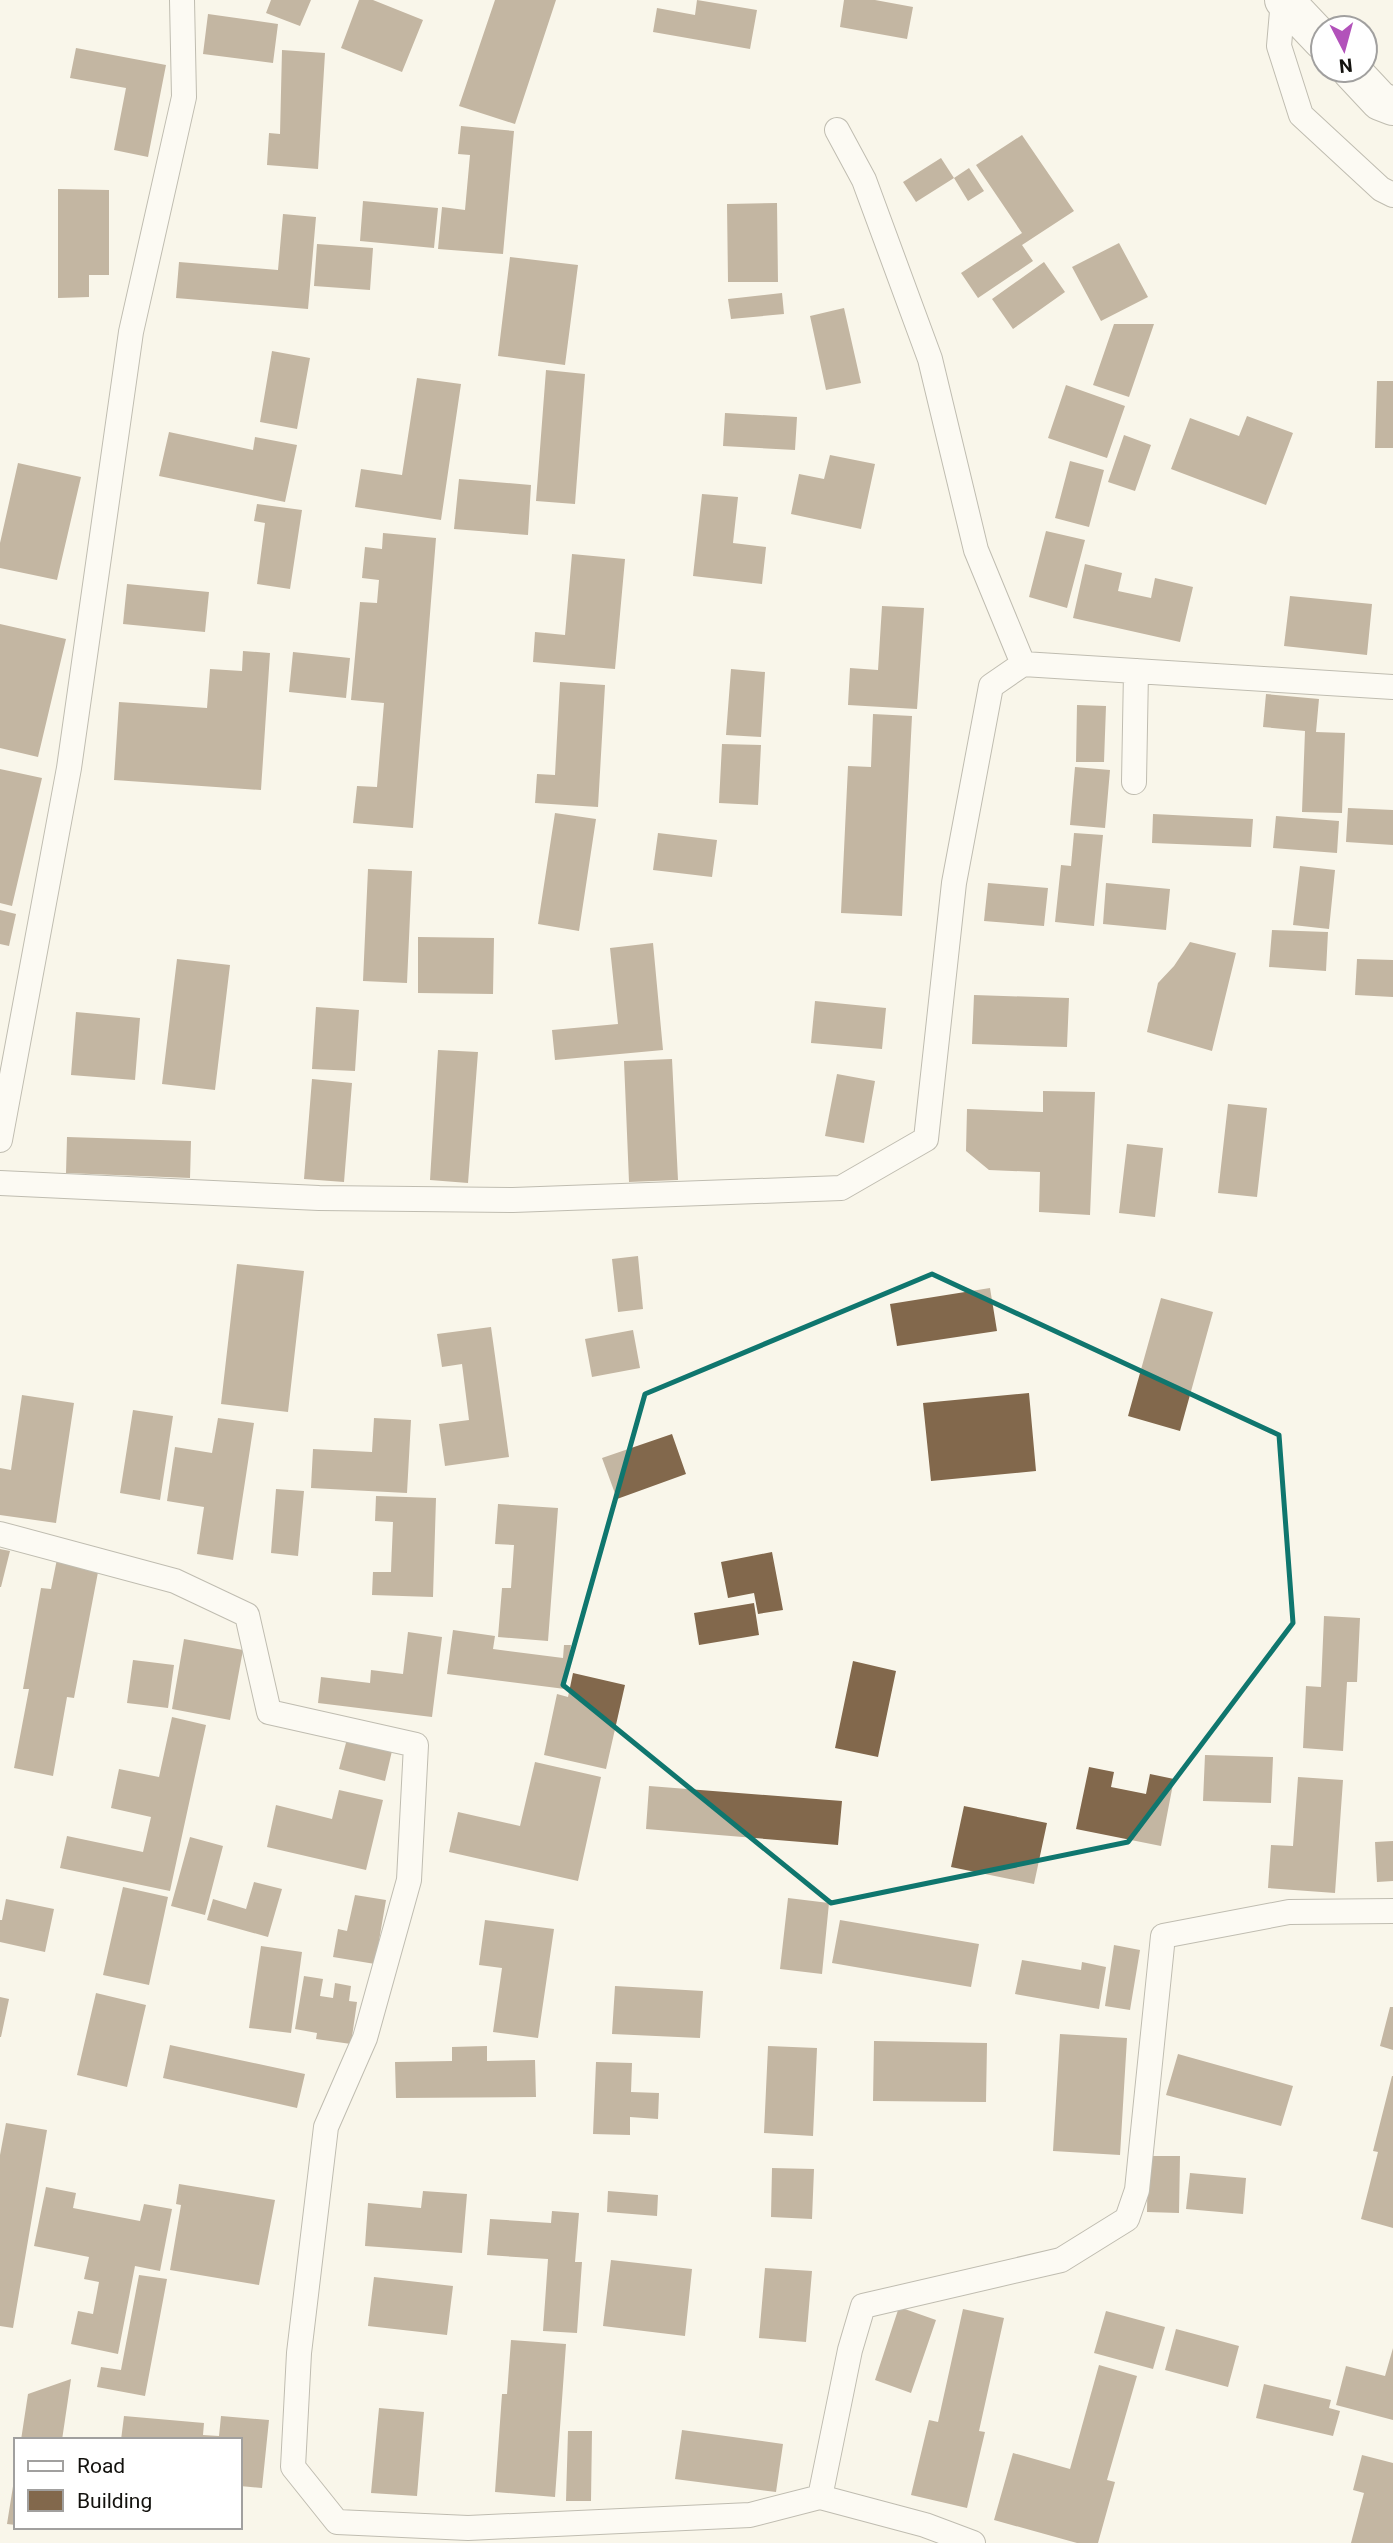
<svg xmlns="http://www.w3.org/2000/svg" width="1393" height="2543" font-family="Roboto,sans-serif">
	<rect width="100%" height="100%" fill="#f9f6ea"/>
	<path fill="#82684c" d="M271,0H311L300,26L266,13Z
		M359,0H373L423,20L402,72L341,48Z
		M495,0H556L515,124L459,106Z
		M697,0L757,10L750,49L653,32L657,8L695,15Z
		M844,0H875L913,7L907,39L840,27Z
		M208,14L278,24L273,63L203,54Z
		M76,48L166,65L148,157L114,150L126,88L70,78Z
		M282,50L325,53L318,169L267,165L269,133L280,134Z
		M461,126L514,131L503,254L438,249L442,207L465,210L470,155L458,154Z
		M1022,135L1074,211L1022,245L1033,261L978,298L961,273L1022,233L976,165Z
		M941,158L954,178L916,202L903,182Z
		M969,168L984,191L968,201L954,178Z
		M58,189L109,190V275H89V297L58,298Z
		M363,201L438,208L434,248L360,241Z
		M777,203L778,282H728L727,204Z
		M283,214L316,217L308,309L176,298L179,262L278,270Z
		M1119,243L1148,297L1101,321L1072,267Z
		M317,244L373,248L370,290L314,286Z
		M510,257L578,265L565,365L498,356Z
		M1044,262L1065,292L1013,329L992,299Z
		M782,293L784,314L731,319L728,299Z
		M844,308L861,383L826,390L810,316Z
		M1114,324H1154L1129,397L1093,385Z
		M272,351L310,358L297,429L260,422Z
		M546,370L585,374L575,504L536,501Z
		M417,378L461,384L441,520L355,507L361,469L402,475Z
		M1377,381H1393V448H1375Z
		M1066,385L1125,406L1107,458L1048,438Z
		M725,413L797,417L795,450L723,446Z
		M1247,416L1293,433L1266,505L1171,469L1190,418L1239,436Z
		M169,432L253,450L255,437L297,445L285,502L159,476Z
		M1124,435L1151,445L1135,491L1108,482Z
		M830,455L875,464L861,529L791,514L799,474L824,479Z
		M1070,461L1104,470L1089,527L1055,518Z
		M18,463L81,477L57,580L0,568V543Z
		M459,479L531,485L528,535L454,529Z
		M702,494L738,497L733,543L766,547L762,584L693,576Z
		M257,504L302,510L290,589L257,584L265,523L254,521Z
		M1046,531L1085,540L1067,608L1029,597Z
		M383,533L436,538L413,828L353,823L357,786L377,787L384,703L351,700L360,602L377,603L379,580L362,578L365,547L382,549Z
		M572,554L625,559L615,669L533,662L535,632L565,635Z
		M1085,564L1122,573L1118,591L1151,598L1155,578L1193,587L1180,642L1073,618Z
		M127,584L209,592L205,632L123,624Z
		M1290,596L1372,604L1367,655L1284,646Z
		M882,606L924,608L917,709L848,705L850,668L878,670Z
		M0,624L66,639L38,757L0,748Z
		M243,651L270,653L261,790L114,780L119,702L207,708L210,669L242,671Z
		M293,652L350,658L346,698L289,692Z
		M731,669L765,672L761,737L726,735Z
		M560,682L605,685L598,807L535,803L537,774L555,775Z
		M1266,694L1319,699L1316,732L1345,733L1342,813L1302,812L1305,731L1263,727Z
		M1077,705L1106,706L1104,762H1076Z
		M873,714L912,716L902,916L841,913L848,766L871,767Z
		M722,744L761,745L758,805L719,803Z
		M1075,767L1110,770L1105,828L1070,825Z
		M0,769L42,778L12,906L0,903Z
		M1348,808L1393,810V845L1346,842Z
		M555,813L596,819L579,931L538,924Z
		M1153,814L1253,819L1251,847L1152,843Z
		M1276,816L1339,821L1337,853L1273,848Z
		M658,833L717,840L712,877L653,870Z
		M1074,833L1103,835L1094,926L1055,922L1061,865L1071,866Z
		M1300,866L1335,870L1329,929L1293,925Z
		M368,869L412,871L407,983L363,981Z
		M988,883L1048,888L1044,926L984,921Z
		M1106,883L1170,889L1166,930L1103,924Z
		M0,910L16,914L9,946L0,944Z
		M1272,930L1328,932L1326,971L1269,967Z
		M418,937L494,938L493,994L418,993Z
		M1190,942L1236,953L1212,1051L1147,1032L1158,983L1174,966Z
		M653,943L663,1050L555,1060L552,1030L618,1024L610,948Z
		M177,959L230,965L215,1090L162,1084Z
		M1357,959L1393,960V997L1355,995Z
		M974,995L1069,998L1067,1047L972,1044Z
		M815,1001L886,1008L882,1049L811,1043Z
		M316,1007L359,1010L355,1071L312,1069Z
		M76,1012L140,1018L135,1080L71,1075Z
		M438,1050L478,1052L468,1183L430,1180Z
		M672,1059L678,1180L629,1182L624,1061Z
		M837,1074L875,1081L864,1143L825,1136Z
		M312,1079L352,1083L344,1182L304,1179Z
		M1043,1091L1095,1092L1090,1215L1039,1212L1040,1172L989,1170L966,1151L967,1109L1043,1112Z
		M1228,1104L1267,1108L1257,1197L1218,1193Z
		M67,1137L191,1141L190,1178L66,1173Z
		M1127,1144L1163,1148L1155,1217L1119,1213Z
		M638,1256L643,1309L618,1312L612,1259Z
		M237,1264L304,1271L288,1412L221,1404Z
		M990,1288L997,1331L897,1346L890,1304Z
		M1161,1298L1213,1312L1180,1431L1128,1416Z
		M491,1327L509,1457L445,1466L439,1424L469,1420L462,1364L442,1367L437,1334Z
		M633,1330L640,1368L592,1377L585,1339Z
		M1029,1393L1036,1471L931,1481L923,1403Z
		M22,1395L74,1403L56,1523L0,1515V1468L11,1470Z
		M133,1410L173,1416L160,1500L120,1493Z
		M218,1418L254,1423L233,1560L197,1554L204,1507L167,1501L175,1447L212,1453Z
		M374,1418L411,1420L407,1493L311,1488L313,1449L372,1452Z
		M672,1434L686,1474L617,1499L602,1458Z
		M276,1489L304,1491L298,1556L271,1553Z
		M376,1496L436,1498L433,1597L372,1595L373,1572H391L393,1522L375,1521Z
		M498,1504L558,1508L548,1641L498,1637L502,1588H511L514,1545L495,1544Z
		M0,1549L10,1551L1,1587H0Z
		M772,1552L783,1610L758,1614L754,1593L728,1598L721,1562Z
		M57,1559L99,1567L74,1698L67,1697L53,1776L14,1768L29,1689H23L41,1588L51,1589Z
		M754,1603L759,1635L699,1645L694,1613Z
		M1324,1616L1360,1618L1357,1682H1347L1343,1751L1303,1748L1306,1686L1321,1687Z
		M453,1630L495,1636L493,1649L563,1658L564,1645H571L565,1689L447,1674Z
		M408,1632L442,1637L432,1717L318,1703L321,1677L370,1683L371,1670L403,1674Z
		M184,1639L243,1650L230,1720L172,1709Z
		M133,1660L174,1665L168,1708L127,1703Z
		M853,1661L896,1671L878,1757L835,1748Z
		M573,1673L625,1685L606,1769L544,1755L557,1694L568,1697Z
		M172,1717L206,1725L170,1891L60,1868L67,1836L143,1852L151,1817L111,1808L119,1769L159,1777Z
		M347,1739L392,1751L385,1781L339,1769Z
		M1205,1755L1273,1757L1271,1803L1203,1801Z
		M535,1762L601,1777L578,1881L449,1852L458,1812L520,1826Z
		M1089,1767L1114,1772L1111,1787L1146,1794L1150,1774L1174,1779L1161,1846L1076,1829Z
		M1298,1777L1343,1780L1335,1893L1268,1888L1271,1845L1293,1846Z
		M649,1786L842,1801L838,1845L646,1829Z
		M339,1790L383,1800L366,1870L267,1847L276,1805L332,1819Z
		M964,1806L1047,1823L1034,1884L951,1867Z
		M190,1837L223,1846L205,1915L171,1906Z
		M1393,1841V1881L1377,1882L1375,1842Z
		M254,1882L282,1889L268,1937L207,1920L213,1899L246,1909Z
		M123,1887L168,1897L149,1985L103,1975Z
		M355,1895L386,1900L375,1964L333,1957L338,1929L347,1931Z
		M788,1898L829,1903L822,1974L780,1969Z
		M6,1899L54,1909L45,1952L0,1942V1920H2Z
		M485,1920L554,1929L538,2038L493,2032L502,1968L479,1965Z
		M840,1920L979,1944L971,1987L832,1963Z
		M1114,1945L1140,1950L1130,2010L1105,2006Z
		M261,1946L302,1952L291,2033L249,2028Z
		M1022,1960L1081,1970L1082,1962L1106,1967L1099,2009L1015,1994Z
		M304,1976L323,1979L320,1996L333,1998L335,1983L351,1986L349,2001L357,2002L351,2044L316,2039L317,2033L295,2029Z
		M615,1986L703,1991L700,2038L612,2034Z
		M96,1993L146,2005L127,2087L77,2075Z
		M0,1997L9,1999L1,2037H0Z
		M1390,2007H1393V2050L1380,2046Z
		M1060,2034L1127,2038L1120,2155L1053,2151Z
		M874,2041L987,2043L986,2102L873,2101Z
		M170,2045L305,2074L297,2108L163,2078Z
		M487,2046V2061L535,2060L536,2097L396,2098L395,2062L452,2061V2047Z
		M768,2046L817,2048L813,2136L764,2133Z
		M1178,2054L1293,2086L1281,2126L1166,2095Z
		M596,2062L632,2063L631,2092L659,2093L658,2119L630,2117V2135L593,2134Z
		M1392,2076H1393V2228L1361,2219L1378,2152L1373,2151Z
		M6,2123L47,2130L13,2328L0,2326V2155Z
		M1148,2156H1180L1179,2213L1147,2212Z
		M772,2168L814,2169L812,2219L771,2217Z
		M1190,2173L1246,2178L1243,2214L1186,2209Z
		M179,2184L275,2200L259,2285L170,2270L181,2205L176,2204Z
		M46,2187L76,2193L73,2208L140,2221L144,2204L172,2209L160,2271L135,2266L118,2354L71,2344L78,2311L93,2314L99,2282L84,2279L89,2257L34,2246Z
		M423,2191L467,2194L462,2253L365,2246L368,2203L421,2208Z
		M608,2191L658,2195L657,2216L607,2212Z
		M552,2211L579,2213L575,2262H582L577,2333L543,2331L548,2259L487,2255L490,2219L551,2223Z
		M611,2260L692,2269L685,2336L603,2326Z
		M765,2268L812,2271L806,2342L759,2338Z
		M139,2275L167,2279L145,2396L97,2387L101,2367L121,2370Z
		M374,2277L453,2286L447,2335L368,2326Z
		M899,2307L936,2320L911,2393L875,2380Z
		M963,2309L1004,2318L979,2431L985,2432L967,2508L911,2495L929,2420L938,2422Z
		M1106,2311L1165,2327L1153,2369L1094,2353Z
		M1176,2329L1239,2346L1228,2387L1165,2370Z
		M511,2340L566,2344L555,2497L495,2492L502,2394H507Z
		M1393,2348V2420L1336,2405L1346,2366L1385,2376Z
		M1099,2365L1137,2376L1107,2480L1115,2482L1098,2543H1077L994,2520L1013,2453L1070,2469Z
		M71,2379L62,2440H21L28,2394Z
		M1264,2384L1331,2400L1329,2408L1340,2411L1333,2436L1256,2418Z
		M379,2408L424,2412L417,2496L371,2493Z
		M124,2416L204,2423L203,2435L219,2436L221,2416L269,2420L262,2488L240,2486V2440H121Z
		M682,2430L783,2444L776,2492L675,2479Z
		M568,2431H592L591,2501H566Z
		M1362,2455L1393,2463V2543H1351L1364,2493L1353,2490Z
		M14,2480H16V2525L7,2524Z"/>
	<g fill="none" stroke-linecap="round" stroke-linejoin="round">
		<g stroke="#79776c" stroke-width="26">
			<path id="service" d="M1283,0L1279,46L1301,115L1381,189L1393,195
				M1023,664L1393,687
				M1134,782L1136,671
				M0,1140L69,768L131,332L184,97L182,0
				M0,1183L319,1198L513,1200L841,1188L926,1139L954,883L991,686L1023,664L976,550L930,359L864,180L837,130
				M0,1534L175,1581L247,1615L269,1712L416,1745L409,1880L365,2038L326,2127L299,2353L293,2467L337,2522L468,2528L750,2515L820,2497L925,2525L973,2543
				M820,2497L850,2350L863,2306L1061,2260L1127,2219L1137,2190L1163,1936L1289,1912L1393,1911"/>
		</g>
		<g stroke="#79776c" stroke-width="40">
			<path id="tertiary" d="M1284,0L1323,41
				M1351,70L1380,101L1393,106"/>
		</g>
		<use href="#service" stroke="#fff" stroke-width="24"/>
		<use href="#tertiary" stroke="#fff" stroke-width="38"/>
	</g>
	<path d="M0 0H1393V2543H0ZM932,1274L1279,1435L1293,1623L1128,1842L831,1903L563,1685L645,1394Z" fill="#f9f6ea" fill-opacity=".55" fill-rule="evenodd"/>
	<path fill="none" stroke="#0f766e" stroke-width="5" stroke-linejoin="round" d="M932,1274L1279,1435L1293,1623L1128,1842L831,1903L563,1685L645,1394Z"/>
	<rect x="14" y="2438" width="228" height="91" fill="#ffffff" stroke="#a1a09f" stroke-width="2"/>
	<rect x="28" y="2461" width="35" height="10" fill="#ffffff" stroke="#a1a09f" stroke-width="2"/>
	<text x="77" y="2473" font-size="21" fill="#13120e">Road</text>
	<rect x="28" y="2490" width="35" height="21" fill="#82684c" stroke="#a1a09f" stroke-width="2"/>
	<text x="77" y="2508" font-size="21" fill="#13120e">Building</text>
	<g transform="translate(1344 49) rotate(174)"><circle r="33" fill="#ffffff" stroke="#a1a09f" stroke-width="2"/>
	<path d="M0-5L12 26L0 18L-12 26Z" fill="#b252ba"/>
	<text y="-10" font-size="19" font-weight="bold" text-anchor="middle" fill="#13120e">N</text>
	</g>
</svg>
